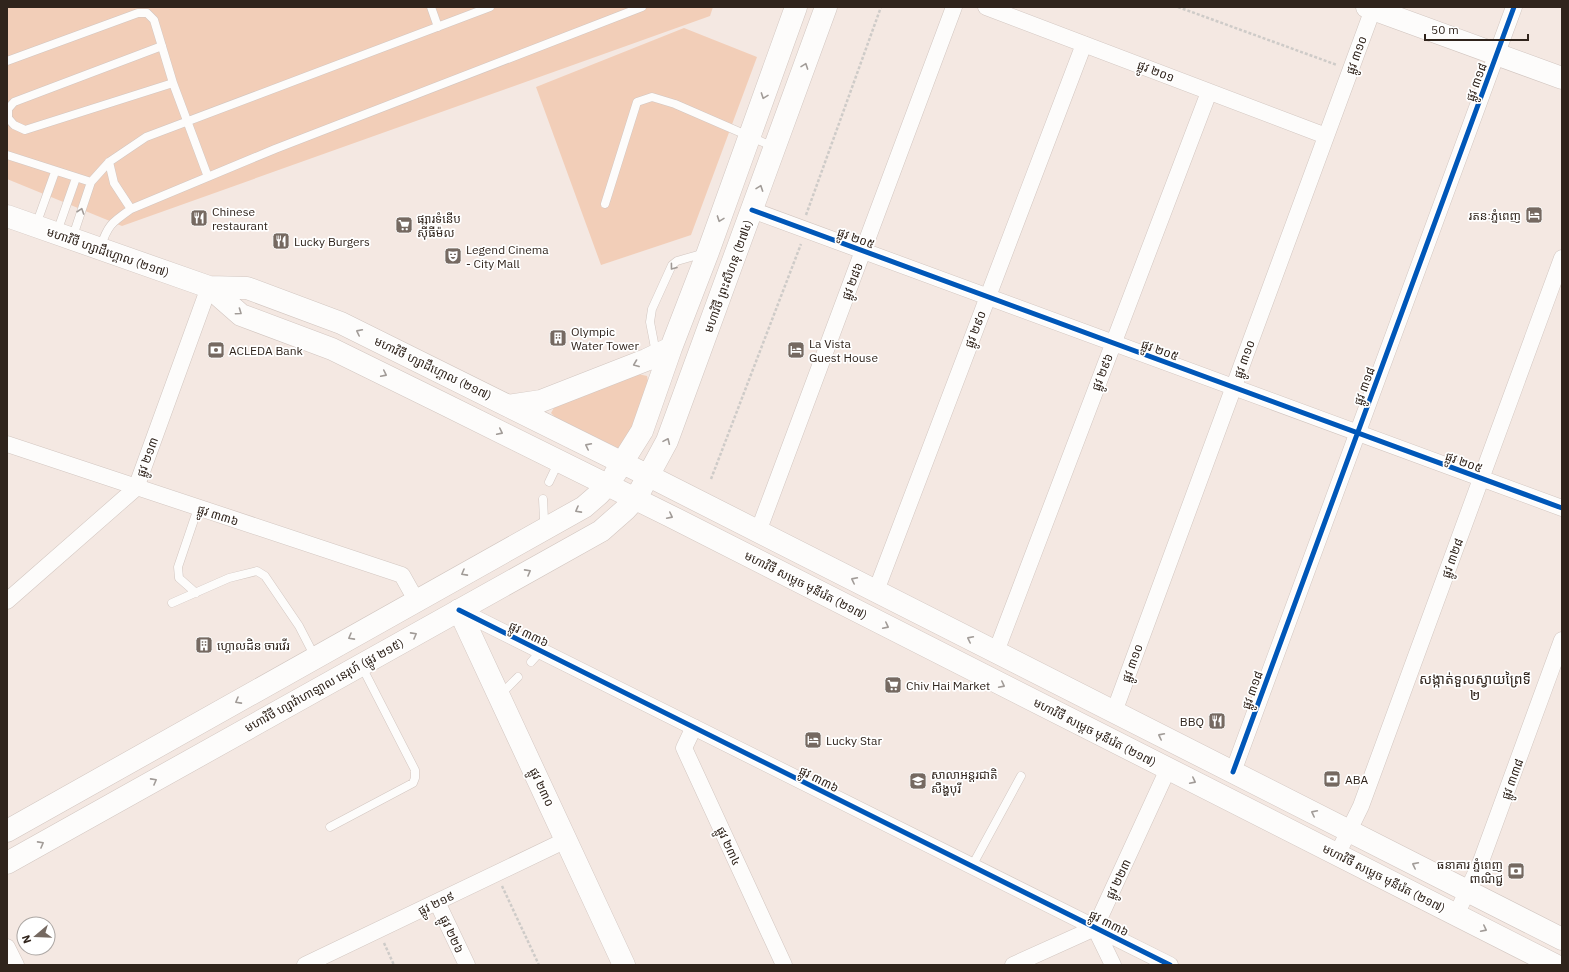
<svg xmlns="http://www.w3.org/2000/svg" width="1569" height="972" font-family="'IBM Plex Sans','Noto Sans Khmer',sans-serif">
	<rect width="100%" height="100%" fill="#f4e8e2"/>
	<path fill="#f2ceb8" d="M7,7H713L710,16L122,226L7,179Z
		M684,28L757,57L691,235L601,265L536,87Z
		M638,374L647,376L649,386L636,422L621,450L557,419L551,413L555,406Z"/>
	<g fill="none" stroke-linecap="round" stroke-linejoin="round">
		<g stroke="#d2c6c0" stroke-width="9">
			<path id="lane" d="M431,7L438,27
				M162,46L14,102L8,109V118L14,125L25,130L173,83
				M7,61L138,13H147L154,20L173,83L208,177
				M7,155L91,182
				M109,162L114,183L131,209
				M605,204L637,102L652,97L675,104L774,147
				M36,225L55,172
				M57,232L76,178
				M72,239L91,182L109,162L146,137L490,7
				M100,248C108,225 111,223 131,209L275,149L642,7
				M656,353L650,322L652,309L672,265L677,261L705,253
				M549,482L559,461
				M543,499L544,519L547,526
				M196,593L179,578L178,567L198,508
				M172,603L229,578L257,571L265,576L299,626L315,657
				M531,662L541,651
				M500,695L518,677
				M330,827L413,783L415,778V770L361,665
				M972,866L1021,776"/>
		</g>
		<g stroke="#d2c6c0" stroke-width="17">
			<path id="street" d="M986,7L1326,136
				M752,210L1562,508
				M7,444L402,575L416,600
				M758,532L954,7
				M876,591L1084,44
				M7,601L136,488L209,287
				M459,610L1170,965
				M996,652L1209,92
				M1114,712L1373,9
				M694,727L684,748L784,965
				M1233,772L1514,7
				M1337,855L1361,806L1562,258
				M437,902L467,965
				M1456,915L1480,864L1562,640
				M1095,928L1113,965
				M7,947L16,965
				M305,965L566,840
				M1013,965L1095,928L1168,769"/>
		</g>
		<g stroke="#d2c6c0" stroke-width="23">
			<path id="secondary" d="M1367,7L1562,78
				M459,610L624,965
				M7,831L584,507L599,494L607,485
				M7,863L601,531L626,509L635,499"/>
		</g>
		<g stroke="#d2c6c0" stroke-width="23">
			<path id="primary" d="M7,216L209,287L247,288L341,323L649,476L1562,939
				M209,287L241,315L332,349L446,405L670,516L1555,965
				M508,406L541,401L646,360L671,348
				M615,474L642,431L671,348L708,252L796,7
				M641,489L667,441L826,7"/>
		</g>
		<path stroke="#cecbc8" stroke-width="2.5" stroke-dasharray="3 2" stroke-linecap="butt" d="M1178,7L1337,65
			M806,215L881,7
			M711,479L801,244
			M502,886L539,965
			M384,943L394,965"/>
		<use href="#lane" stroke="#fdfcfb" stroke-width="8"/>
		<use href="#street" stroke="#fdfcfb" stroke-width="16"/>
		<use href="#secondary" stroke="#fdfcfb" stroke-width="22"/>
		<use href="#primary" stroke="#fdfcfb" stroke-width="22"/>
		<g stroke="#fff" stroke-width="8">
			<path id="cycleway" d="M752,210L1562,508
				M459,610L1170,965
				M1233,772L1514,7"/>
		</g>
		<use href="#cycleway" stroke="#0057b8" stroke-width="5"/>
	</g>
	<defs><path id="oneway-chevron" d="M-2-3.5L2.5 0L-2 3.5" fill="none" stroke-width="1.6" stroke-linecap="round" stroke-linejoin="round"/></defs>
	<g stroke="#a19b97">
		<use href="#oneway-chevron" transform="translate(805 66) rotate(-70)"/>
		<use href="#oneway-chevron" transform="translate(764 96) rotate(110)"/>
		<use href="#oneway-chevron" transform="translate(760 188) rotate(-70)"/>
		<use href="#oneway-chevron" transform="translate(81 211) rotate(-71)"/>
		<use href="#oneway-chevron" transform="translate(720 219) rotate(110)"/>
		<use href="#oneway-chevron" transform="translate(673 267) rotate(127)"/>
		<use href="#oneway-chevron" transform="translate(239 312) rotate(35)"/>
		<use href="#oneway-chevron" transform="translate(359 332) rotate(-153)"/>
		<use href="#oneway-chevron" transform="translate(636 364) rotate(159)"/>
		<use href="#oneway-chevron" transform="translate(384 374) rotate(26)"/>
		<use href="#oneway-chevron" transform="translate(500 432) rotate(26)"/>
		<use href="#oneway-chevron" transform="translate(667 441) rotate(-66)"/>
		<use href="#oneway-chevron" transform="translate(588 446) rotate(-153)"/>
		<use href="#oneway-chevron" transform="translate(578 510) rotate(151)"/>
		<use href="#oneway-chevron" transform="translate(670 516) rotate(27)"/>
		<use href="#oneway-chevron" transform="translate(528 572) rotate(-29)"/>
		<use href="#oneway-chevron" transform="translate(464 573) rotate(151)"/>
		<use href="#oneway-chevron" transform="translate(854 580) rotate(-153)"/>
		<use href="#oneway-chevron" transform="translate(886 626) rotate(27)"/>
		<use href="#oneway-chevron" transform="translate(414 635) rotate(-29)"/>
		<use href="#oneway-chevron" transform="translate(351 637) rotate(151)"/>
		<use href="#oneway-chevron" transform="translate(970 639) rotate(-153)"/>
		<use href="#oneway-chevron" transform="translate(1002 685) rotate(27)"/>
		<use href="#oneway-chevron" transform="translate(238 701) rotate(151)"/>
		<use href="#oneway-chevron" transform="translate(1161 736) rotate(-153)"/>
		<use href="#oneway-chevron" transform="translate(154 781) rotate(-29)"/>
		<use href="#oneway-chevron" transform="translate(1193 781) rotate(27)"/>
		<use href="#oneway-chevron" transform="translate(1314 813) rotate(-153)"/>
		<use href="#oneway-chevron" transform="translate(41 844) rotate(-29)"/>
		<use href="#oneway-chevron" transform="translate(1415 865) rotate(-153)"/>
		<use href="#oneway-chevron" transform="translate(1484 929) rotate(27)"/>
	</g>
	<defs>
		<g id="hotel-square" transform="scale(0.9)"><rect x="-9" y="-9" width="18" height="18" rx="4" fill="#756961" stroke="#fff"/><path d="M-6-4.5h1.5V1H6V5H4.5V3h-9V5H-6ZM-4 0a1.8 1.8 0 1 1 3.6 0ZM.5 0V-2.5h3Q6-2.5 6 0Z" fill="#fff"/></g>
		<g id="restaurant-square" transform="scale(0.9)"><rect x="-9" y="-9" width="18" height="18" rx="4" fill="#756961" stroke="#fff"/><path d="M-5-6h1v4h1v-4h1v4h1v-4h1v5L-1.5 .5V6h-2V.5L-5-1ZM5-6V6H3V1.5H1.5Q1.5-4 5-6Z" fill="#fff"/></g>
		<g id="supermarket-square" transform="scale(0.9)"><rect x="-9" y="-9" width="18" height="18" rx="4" fill="#756961" stroke="#fff"/><path d="M-6-5.5h2.5l.6 2H6L4.5 2H-2.5L-4.4-4H-6ZM-1.5 3.2a1.3 1.3 0 1 0 .1 0ZM3 3.2a1.3 1.3 0 1 0 .1 0Z" fill="#fff"/></g>
		<g id="theatre-square" transform="scale(0.9)"><rect x="-9" y="-9" width="18" height="18" rx="4" fill="#756961" stroke="#fff"/><path d="M-5-5.5Q0-4 5-5.5V0Q5 5 0 6Q-5 5-5 0ZM-3.3-2.5H-1v1.5H-3.3ZM1-2.5H3.3v1.5H1ZM-2.8 1Q0 5.5 2.8 1Z" fill="#fff"/></g>
		<g id="building-square" transform="scale(0.9)"><rect x="-9" y="-9" width="18" height="18" rx="4" fill="#756961" stroke="#fff"/><path d="M-4-6H4V6H1V3H-1V6H-4ZM-2.5-4.3h1.7v1.8h-1.7ZM.8-4.3h1.7v1.8H.8ZM-2.5-1h1.7V.8h-1.7ZM.8-1h1.7V.8H.8Z" fill="#fff"/></g>
		<g id="bank-square" transform="scale(0.9)"><rect x="-9" y="-9" width="18" height="18" rx="4" fill="#756961" stroke="#fff"/><path d="M-6-4H6V4H-6ZM0-2.3a2.3 2.3 0 1 0 0 4.6a2.3 2.3 0 1 0 0-4.6Z" fill="#fff"/></g>
		<g id="school-square" transform="scale(0.9)"><rect x="-9" y="-9" width="18" height="18" rx="4" fill="#756961" stroke="#fff"/><path d="M0-5L7-2L0 1L-7-2ZM-4 1L0 2.5L4 1V4Q0 6-4 4Z" fill="#fff"/></g>
	</defs>
	<g fill-rule="evenodd">
		<use href="#hotel-square" x="1534" y="215"/>
		<use href="#restaurant-square" x="199" y="218"/>
		<use href="#supermarket-square" x="404" y="225"/>
		<use href="#restaurant-square" x="281" y="241"/>
		<use href="#theatre-square" x="453" y="256"/>
		<use href="#building-square" x="558" y="338"/>
		<use href="#bank-square" x="216" y="350"/>
		<use href="#hotel-square" x="796" y="350"/>
		<use href="#building-square" x="204" y="645"/>
		<use href="#supermarket-square" x="893" y="685"/>
		<use href="#restaurant-square" x="1217" y="721"/>
		<use href="#hotel-square" x="813" y="740"/>
		<use href="#bank-square" x="1332" y="779"/>
		<use href="#school-square" x="918" y="781"/>
		<use href="#bank-square" x="1516" y="871"/>
	</g>
	<g text-anchor="middle" dominant-baseline="central" stroke-width="3.5" stroke-linejoin="round" paint-order="stroke">
		<g font-size="12" fill="#30241c" stroke="#fff">
			<text transform="translate(1356 55) rotate(-70)">ផ្លូវ ៣១០</text>
			<text transform="translate(1156 71) rotate(21)">ផ្លូវ ២០១</text>
			<text transform="translate(1476 82) rotate(-70)">ផ្លូវ ៣១៨</text>
			<text transform="translate(856 238) rotate(20)">ផ្លូវ ២០៥</text>
			<text transform="translate(108 252) rotate(19)">មហាវិថី ហ្សាដឹហ្គោល (២១៧)</text>
			<text transform="translate(728 276) rotate(-70)">មហាវិថី ព្រះសីហនុ (២៧៤)</text>
			<text transform="translate(852 281) rotate(-69)">ផ្លូវ ២៨៦</text>
			<text transform="translate(975 329) rotate(-69)">ផ្លូវ ២៩០</text>
			<text transform="translate(1160 350) rotate(20)">ផ្លូវ ២០៥</text>
			<text transform="translate(1244 359) rotate(-70)">ផ្លូវ ៣១០</text>
			<text transform="translate(433 368) rotate(26)">មហាវិថី ហ្សាដឹហ្គោល (២១៧)</text>
			<text transform="translate(1102 372) rotate(-69)">ផ្លូវ ២៩៦</text>
			<text transform="translate(1364 386) rotate(-70)">ផ្លូវ ៣១៨</text>
			<text transform="translate(147 457) rotate(-70)">ផ្លូវ ២១៣</text>
			<text transform="translate(1464 462) rotate(20)">ផ្លូវ ២០៥</text>
			<text transform="translate(218 515) rotate(18)">ផ្លូវ ៣៣៦</text>
			<text transform="translate(1452 558) rotate(-70)">ផ្លូវ ៣២៨</text>
			<text transform="translate(806 585) rotate(27)">មហាវិថី សម្តេច មុនីរ៉េត (២១៧)</text>
			<text transform="translate(529 634) rotate(26)">ផ្លូវ ៣៣៦</text>
			<text transform="translate(1132 663) rotate(-70)">ផ្លូវ ៣១០</text>
			<text transform="translate(324 685) rotate(-29)">មហាវិថី ហ្សាវ៉ាហាឡាល នេរុហ៍ (ផ្លូវ ២១៥)</text>
			<text transform="translate(1252 690) rotate(-70)">ផ្លូវ ៣១៨</text>
			<text transform="translate(1095 732) rotate(27)">មហាវិថី សម្តេច មុនីរ៉េត (២១៧)</text>
			<text transform="translate(819 779) rotate(27)">ផ្លូវ ៣៣៦</text>
			<text transform="translate(1512 779) rotate(-70)">ផ្លូវ ៣៣៨</text>
			<text transform="translate(542 787) rotate(65)">ផ្លូវ ២៣០</text>
			<text transform="translate(729 846) rotate(65)">ផ្លូវ ២៣៤</text>
			<text transform="translate(1384 878) rotate(27)">មហាវិថី សម្តេច មុនីរ៉េត (២១៧)</text>
			<text transform="translate(1118 879) rotate(-65)">ផ្លូវ ២២៣</text>
			<text transform="translate(436 903) rotate(-26)">ផ្លូវ ២១៩</text>
			<text transform="translate(1109 923) rotate(27)">ផ្លូវ ៣៣៦</text>
			<text transform="translate(452 934) rotate(65)">ផ្លូវ ២២៦</text>
		</g>
		<g font-size="12" fill="#30241c" stroke="#fff" text-anchor="start">
			<text x="212" y="211">Chinese<tspan x="212" dy="14">restaurant</tspan></text>
			<text x="1521" y="215" text-anchor="end">រតនៈភ្នំពេញ</text>
			<text x="417" y="218">ផ្សារទំនើប<tspan x="417" dy="14">ស៊ីធីម៉ល</tspan></text>
			<text x="294" y="241">Lucky Burgers</text>
			<text x="466" y="249">Legend Cinema<tspan x="466" dy="14">- City Mall</tspan></text>
			<text x="571" y="331">Olympic<tspan x="571" dy="14">Water Tower</tspan></text>
			<text x="809" y="343">La Vista<tspan x="809" dy="14">Guest House</tspan></text>
			<text x="229" y="350">ACLEDA Bank</text>
			<text x="217" y="645">ហ្គោលដិន ចារវើរ</text>
			<text x="906" y="685">Chiv Hai Market</text>
			<text x="1204" y="721" text-anchor="end">BBQ</text>
			<text x="826" y="740">Lucky Star</text>
			<text x="931" y="774">សាលាអន្តរជាតិ<tspan x="931" dy="14">សឹង្ហបុរី</tspan></text>
			<text x="1345" y="779">ABA</text>
			<text x="1503" y="864" text-anchor="end">ធនាគារ ភ្នំពេញ<tspan x="1503" dy="14">ពាណិជ្ជ</tspan></text>
		</g>
		<g font-size="14" fill="#30241c" stroke="#fff">
			<text x="1475" y="679">សង្កាត់ទួលស្វាយព្រៃទី<tspan x="1475" dy="16">២</tspan></text>
		</g>
	</g>
	<rect width="1569" height="972" fill="none" stroke="#30241c" stroke-width="16"/>
	<g transform="translate(36 936) rotate(251)"><circle r="19" fill="#ffffff" stroke="#aca7a4"/>
	<path d="M0-3L7 15L0 10L-7 15Z" fill="#756961"/>
	<text y="-6" font-size="11" font-weight="bold" text-anchor="middle" fill="#30241c">N</text>
	</g>
	<path d="M1425 34v6h103v-6" fill="none" stroke="#30241c" stroke-width="2"/>
	<text x="1431" y="34" font-size="12" fill="#30241c" stroke="#ffffff" stroke-width="3" paint-order="stroke">50 m</text>
</svg>
